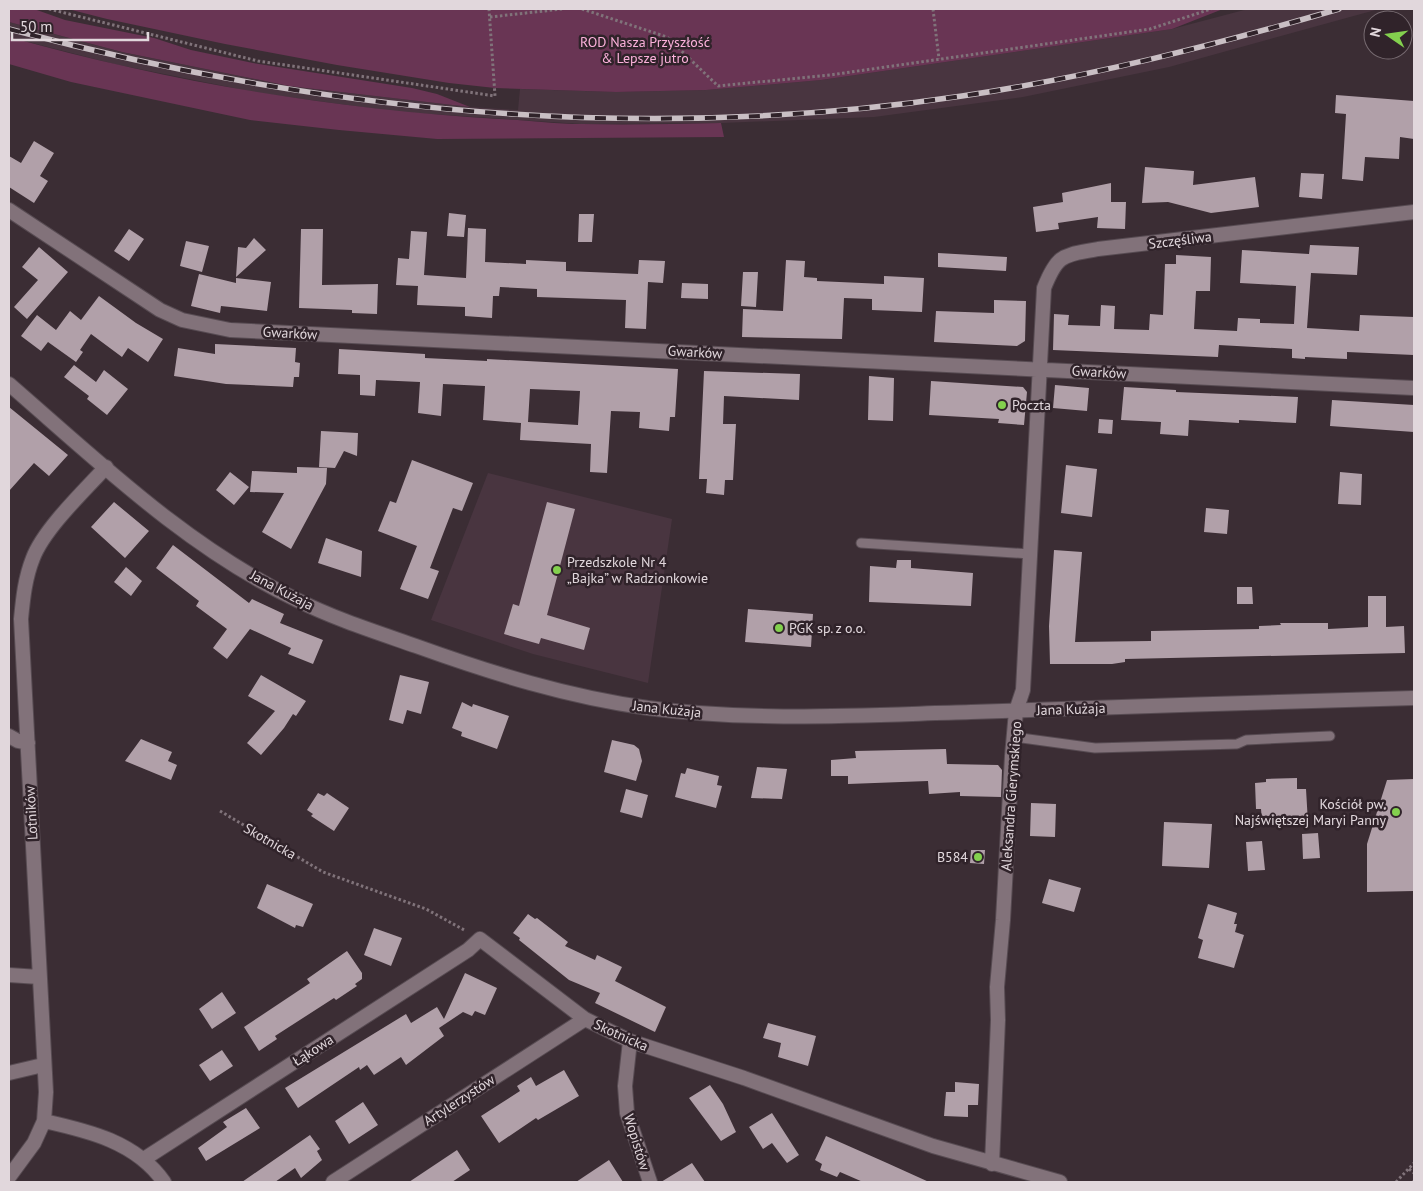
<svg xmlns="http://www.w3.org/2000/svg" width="1423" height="1191" font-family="'PT Sans',sans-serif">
	<rect width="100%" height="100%" fill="#3b2d34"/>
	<path fill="#493540" d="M1248,9H1379L1169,67L1023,97L874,117L721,123L581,124L399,112L258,93L114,64L9,37V22L121,52L289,86L470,107L518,110L520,89L616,92L706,90L821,80L1172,29Z
		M488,473L672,519L648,683L533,654L431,620Z"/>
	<path fill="#693554" d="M9,9H34L65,20L154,38L191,50L253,63L412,88L437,94L470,107L289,86L122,52L9,22Z
		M68,9H1223L1172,29L821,80L706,90L616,92L495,88L449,83L337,65L225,44L107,19Z
		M9,37C169,82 333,109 499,119C527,120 554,124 582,124C628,125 675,124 721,123L724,137L437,139L339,130L250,120L71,82L9,64Z"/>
	<path fill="#b1a0a9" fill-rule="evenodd" d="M1336,95L1414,101V139L1400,137L1399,159L1365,157L1363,181L1342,179L1346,114L1335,113Z
		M34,141L54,153L40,176L48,181L34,203L9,187V156L21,163Z
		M1145,167L1194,171L1193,185L1255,177L1259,207L1211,213L1168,202L1142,203Z
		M1301,173L1324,174L1322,199L1299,197Z
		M1111,183V202H1126L1125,229L1097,228L1098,217L1058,223L1059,229L1036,232L1033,207L1063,202L1062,193Z
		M449,213L466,215L464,237L447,236Z
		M579,214H594L592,242H578Z
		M468,228L486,229L485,262L526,264V260L566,262V271L638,274L639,260L665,261L663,283L648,282L646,329L625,328L626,300L537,297V289L500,287L499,296H493L492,318L465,316V307L417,305L418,286L396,285L398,258L409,259L411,231L427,232L424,275L466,278Z
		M129,229L144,239L129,261L114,251Z
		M301,229H323L322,285L378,284L377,314L352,313V310L299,308Z
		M254,238L266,250L236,277L238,247L246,248Z
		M186,241L209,246L202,272L180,266Z
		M1310,245L1359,247L1357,275L1311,273L1307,328L1359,331L1360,315L1414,317V355L1347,352V359L1305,357V359L1292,358V349L1219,345L1218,357L1053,350L1054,314L1069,315L1068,325L1100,326L1101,305L1115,306L1114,329L1149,330L1150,314L1163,315L1165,264H1176V255L1211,257L1210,291H1196L1194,329L1237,331L1238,318L1260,319V323L1294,324L1296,286L1240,283L1242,250L1309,254Z
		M39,247L68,272L27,319L14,307L38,280L22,267Z
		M938,253L1007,257L1006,271L938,267Z
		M786,260L805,261L804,277L817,278V281L884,284V276L924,278L922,312L872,310V299L844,298L842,339L742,337L743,309L783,311Z
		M743,272H758L756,307L741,306Z
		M199,274L236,283V278L271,282L267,311L221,306L220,313L191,306Z
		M682,283L708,284V299L681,298Z
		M99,296L136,323L163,339L148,362L128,348L122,357L91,334L80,350L83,352L76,362L48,342L41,351L21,336L37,315L56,330L70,311L81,320Z
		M994,300L1026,301L1025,341L1017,346L934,342L936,311L994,313Z
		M215,344L296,348L295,362L300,363L299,377H294L293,387L226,384L174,376L178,348L215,354Z
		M339,349L425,354V358L487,361V359L678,369L675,417H670L669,431L639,428L640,412L611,411L607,473L590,472L591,444L520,440L521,423L483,420L485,386L443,384L441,416L418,413L420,382L376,380L375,396L360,395V375L338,374ZM530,389L580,391L578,425L528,422Z
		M74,365L96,382L104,370L128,389L107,415L87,399L89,396L64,377Z
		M704,371L800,374L799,400L724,396L723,424H736L733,480H725L724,495L706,493L707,479H699Z
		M869,376L894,378L893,421L868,420Z
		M931,381L1023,387L1027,392L1024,425L998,423L999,419L929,415Z
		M1055,385L1089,388L1087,411L1053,408Z
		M1124,387L1176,390V392L1298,397L1296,423L1239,420V423L1189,420L1188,436L1160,434L1161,422L1121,420Z
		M1332,400L1414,405V432L1330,426Z
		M9,407L68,455L49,476L34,463L9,491Z
		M1099,419L1113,420L1112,434L1098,433Z
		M321,431L358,433L357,456L344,451L335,468L319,467Z
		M412,460L473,483L462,511L453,508L430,568L439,571L428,599L400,589L417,546L378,531L390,501L396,503Z
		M1066,465L1097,469L1092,517L1061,513Z
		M297,467L327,468L326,484L291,549L262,532L284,493L250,492L252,471L297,473Z
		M230,472L249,487L234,505L216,490Z
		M1340,472L1362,474L1361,505L1338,504Z
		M114,502L149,531L125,558L91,527Z
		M547,502L575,509L547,615L590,628L584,650L541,638L539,644L504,634L513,604L519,606Z
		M1206,508L1229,510L1227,534L1204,532Z
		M326,538L362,551L361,577L318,563Z
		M173,545L249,603L252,599L284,614L280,623L323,640L313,664L288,654L291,648L250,629L227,659L213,648L227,629L196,606L199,601L156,568Z
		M1054,550L1082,552L1075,642L1151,641V631L1259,629V626L1281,625L1280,623H1328V629L1368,627V596H1386V627L1404,626L1405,653L1125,659V662L1112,664H1050L1049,626Z
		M897,560H911V568L973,573L971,606L869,602L870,566L896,568Z
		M126,567L142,581L131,596L114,582Z
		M1237,587H1252L1253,604H1237Z
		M748,609L813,614L811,647L745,642Z
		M261,675L306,701L296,716L293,714L284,728L261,755L247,743L275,711L248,696Z
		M400,675L429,682L421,714L407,710L403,724L389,720Z
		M462,702L472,707L473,704L509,716L497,749L461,736L462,732L452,728Z
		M141,739L172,752L168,761L177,765L171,780L125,761Z
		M612,740L634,745L639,749L642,761L636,781L604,772Z
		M946,749L947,764L998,765L1002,770L1001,797L960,796V792L929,794L928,781L848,784V776H831V760L856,758L855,751Z
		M757,767L787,769L782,799L751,798Z
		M687,768L719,776L717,785L722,786L716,808L675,797L681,773L685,774Z
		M1297,778V789H1306L1308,823L1289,825L1283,820L1262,821L1261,809H1256L1255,783L1266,782V779Z
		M1414,779V891L1367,892V844L1387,780Z
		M626,789L648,795L642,818L620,812Z
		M318,793L324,796L327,793L349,808L334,831L311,816L313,814L307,810Z
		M1031,803L1056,804L1055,837L1030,836Z
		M1164,822L1212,824L1209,868L1162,866Z
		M1318,833L1320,858L1303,859L1302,834Z
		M1262,841L1265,870L1248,871L1246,842Z
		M971,850H985L984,864L970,863Z
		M1049,879L1081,888L1074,912L1042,903Z
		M267,884L313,904L303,927L296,925L295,928L257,908Z
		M1208,904L1237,913L1234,924H1237L1235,932L1244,935L1234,968L1198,958L1203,940L1198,938Z
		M528,914L535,919L537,918L568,942L565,946L595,960L597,955L622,967L615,981L666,1007L655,1032L595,1003L600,993L569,980L519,940L520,938L513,933Z
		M374,928L402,938L391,966L364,955Z
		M347,951L362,973V979L355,984L357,986L336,1000L334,998L275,1036L277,1039L259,1051L244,1027L310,983L307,979Z
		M465,973L497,988L485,1015L475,1011L472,1016L463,1012L439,1028L444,1036L406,1065L401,1057L374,1075L367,1065L360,1070L359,1067L298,1108L285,1088L406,1014L411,1023L437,1007L444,1019Z
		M222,992L236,1013L212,1029L199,1009Z
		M768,1023L816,1036L808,1066L778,1057L781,1043L763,1038Z
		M222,1050L233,1066L210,1081L199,1065Z
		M564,1070L579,1096L538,1120L536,1118L499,1143L481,1116L520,1091L517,1086L531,1077L536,1086Z
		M955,1082L979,1084L978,1105H968V1117L944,1116L946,1092H955Z
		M710,1085L723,1104L736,1132L721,1141L689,1098Z
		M363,1102L378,1125L349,1144L335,1121Z
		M246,1108L260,1128L206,1161L198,1148L227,1127L223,1122Z
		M772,1113L799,1155L787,1163L772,1143L763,1149L749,1127Z
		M310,1135L320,1149L317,1151L322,1160L301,1178L295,1168L275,1182H242Z
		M826,1136L887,1163L929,1182H863L840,1172L837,1177L820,1170L822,1164L815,1160Z
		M457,1150L470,1170L452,1182H409Z
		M609,1160L623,1182H576Z
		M692,1163L705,1182H661Z"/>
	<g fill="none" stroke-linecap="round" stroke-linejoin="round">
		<g stroke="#574b52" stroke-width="11">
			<path id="service" d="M861,543L1030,554
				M1014,737L1095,748L1237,744L1246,740L1330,736"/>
		</g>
		<g stroke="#574b52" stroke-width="16">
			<path id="minor" d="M9,210L160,310L182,320L230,330L1414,388
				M9,736L18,741L28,743
				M9,975L39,977
				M630,1041L625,1086L627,1113L650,1182
				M9,1073L43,1065
				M44,1121C89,1131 136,1142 164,1182
				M144,1159L468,950L480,939L585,1019L630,1041L744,1078L933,1146L1060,1182
				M992,1164L998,1020L997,987L1003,920L1012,756L1016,711L1023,690L1044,288C1058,253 1063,256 1098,249L1414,212
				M9,1177L34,1143L44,1121L46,1092L21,619C23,598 25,578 33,558C44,529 84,491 106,467
				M333,1182L585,1019"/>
		</g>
		<g stroke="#574b52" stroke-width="16">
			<path id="tertiary" d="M9,384C99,462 188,548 297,600C335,619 376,632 416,646C491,673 568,697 648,708C755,722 863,715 971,712C1119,707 1266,702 1414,698"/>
		</g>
		<path stroke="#80737a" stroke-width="3" stroke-dasharray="2.5 2.5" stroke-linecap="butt" d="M49,9L258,61L495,96L489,9
			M582,9L667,37L718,86L830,75L1150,29L1211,9
			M933,9L939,59
			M490,17L562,9
			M220,811L323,872L426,909L466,931
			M1409,1169L1414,1173
			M1396,1182L1414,1163
			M1413,1182L1414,1181"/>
		<use href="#service" stroke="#82727a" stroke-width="9"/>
		<use href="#minor" stroke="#82727a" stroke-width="14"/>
		<use href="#tertiary" stroke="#82727a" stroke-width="14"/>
		<g stroke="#c9bfc4" stroke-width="5.5">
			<path id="rail" d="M9,29C322,113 640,144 962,96C1090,77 1215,45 1339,9"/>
		</g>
		<use href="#rail" stroke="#30232a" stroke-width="4" stroke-dasharray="11" stroke-linecap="butt"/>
	</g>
	<g fill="#83d04e" stroke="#30232a" stroke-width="2">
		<circle cx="1002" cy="405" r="5"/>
		<circle cx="557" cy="570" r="5"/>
		<circle cx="779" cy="628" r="5"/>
		<circle cx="1396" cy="812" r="5"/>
		<circle cx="978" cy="857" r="5"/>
	</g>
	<g text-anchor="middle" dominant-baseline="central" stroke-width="5" stroke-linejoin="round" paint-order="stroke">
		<g font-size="14" fill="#fcb1db" stroke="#30232a">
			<text x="645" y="42">ROD Nasza Przyszłość<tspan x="645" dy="16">&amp; Lepsze jutro</tspan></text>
		</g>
		<g font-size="14" fill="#e1d7dc" stroke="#30232a">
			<text transform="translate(1180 240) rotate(-7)">Szczęśliwa</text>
			<text transform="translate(290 333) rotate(3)">Gwarków</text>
			<text transform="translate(695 352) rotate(3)">Gwarków</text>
			<text transform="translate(1099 372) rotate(3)">Gwarków</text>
			<text transform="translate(282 590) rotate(28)">Jana Kużaja</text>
			<text transform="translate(667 709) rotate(6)">Jana Kużaja</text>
			<text transform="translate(1071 709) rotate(-2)">Jana Kużaja</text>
			<text transform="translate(1011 796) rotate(-86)">Aleksandra Gierymskiego</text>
			<text transform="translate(31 813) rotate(-93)">Lotników</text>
			<text transform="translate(270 841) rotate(30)">Skotnicka</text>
			<text transform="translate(621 1035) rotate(24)">Skotnicka</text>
			<text transform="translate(313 1050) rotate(-33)">Łąkowa</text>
			<text transform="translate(459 1100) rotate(-33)">Artylerzystów</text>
			<text transform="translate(637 1142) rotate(73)">Wopistów</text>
		</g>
		<g font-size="14" fill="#e1d7dc" stroke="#30232a" text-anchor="start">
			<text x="1012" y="405">Poczta</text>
			<text x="567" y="562">Przedszkole Nr 4<tspan x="567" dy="16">„Bajka” w Radzionkowie</tspan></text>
			<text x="789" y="628">PGK sp. z o.o.</text>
			<text x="1386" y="804" text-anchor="end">Kościół pw.<tspan x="1386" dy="16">Najświętszej Maryi Panny</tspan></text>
			<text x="968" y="857" text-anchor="end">B584</text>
		</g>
	</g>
	<rect width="1423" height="1191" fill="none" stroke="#e1d7dc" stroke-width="20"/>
	<g transform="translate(1388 35) rotate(283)"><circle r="24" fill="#30232a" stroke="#776b71"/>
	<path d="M0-4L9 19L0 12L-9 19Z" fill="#83d04e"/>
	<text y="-8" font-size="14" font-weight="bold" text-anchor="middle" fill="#e1d7dc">N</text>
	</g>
	<path d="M12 32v8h136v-8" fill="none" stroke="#e1d7dc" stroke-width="2.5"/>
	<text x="20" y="32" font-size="15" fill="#e1d7dc" stroke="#30232a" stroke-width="4" paint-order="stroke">50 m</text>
</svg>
